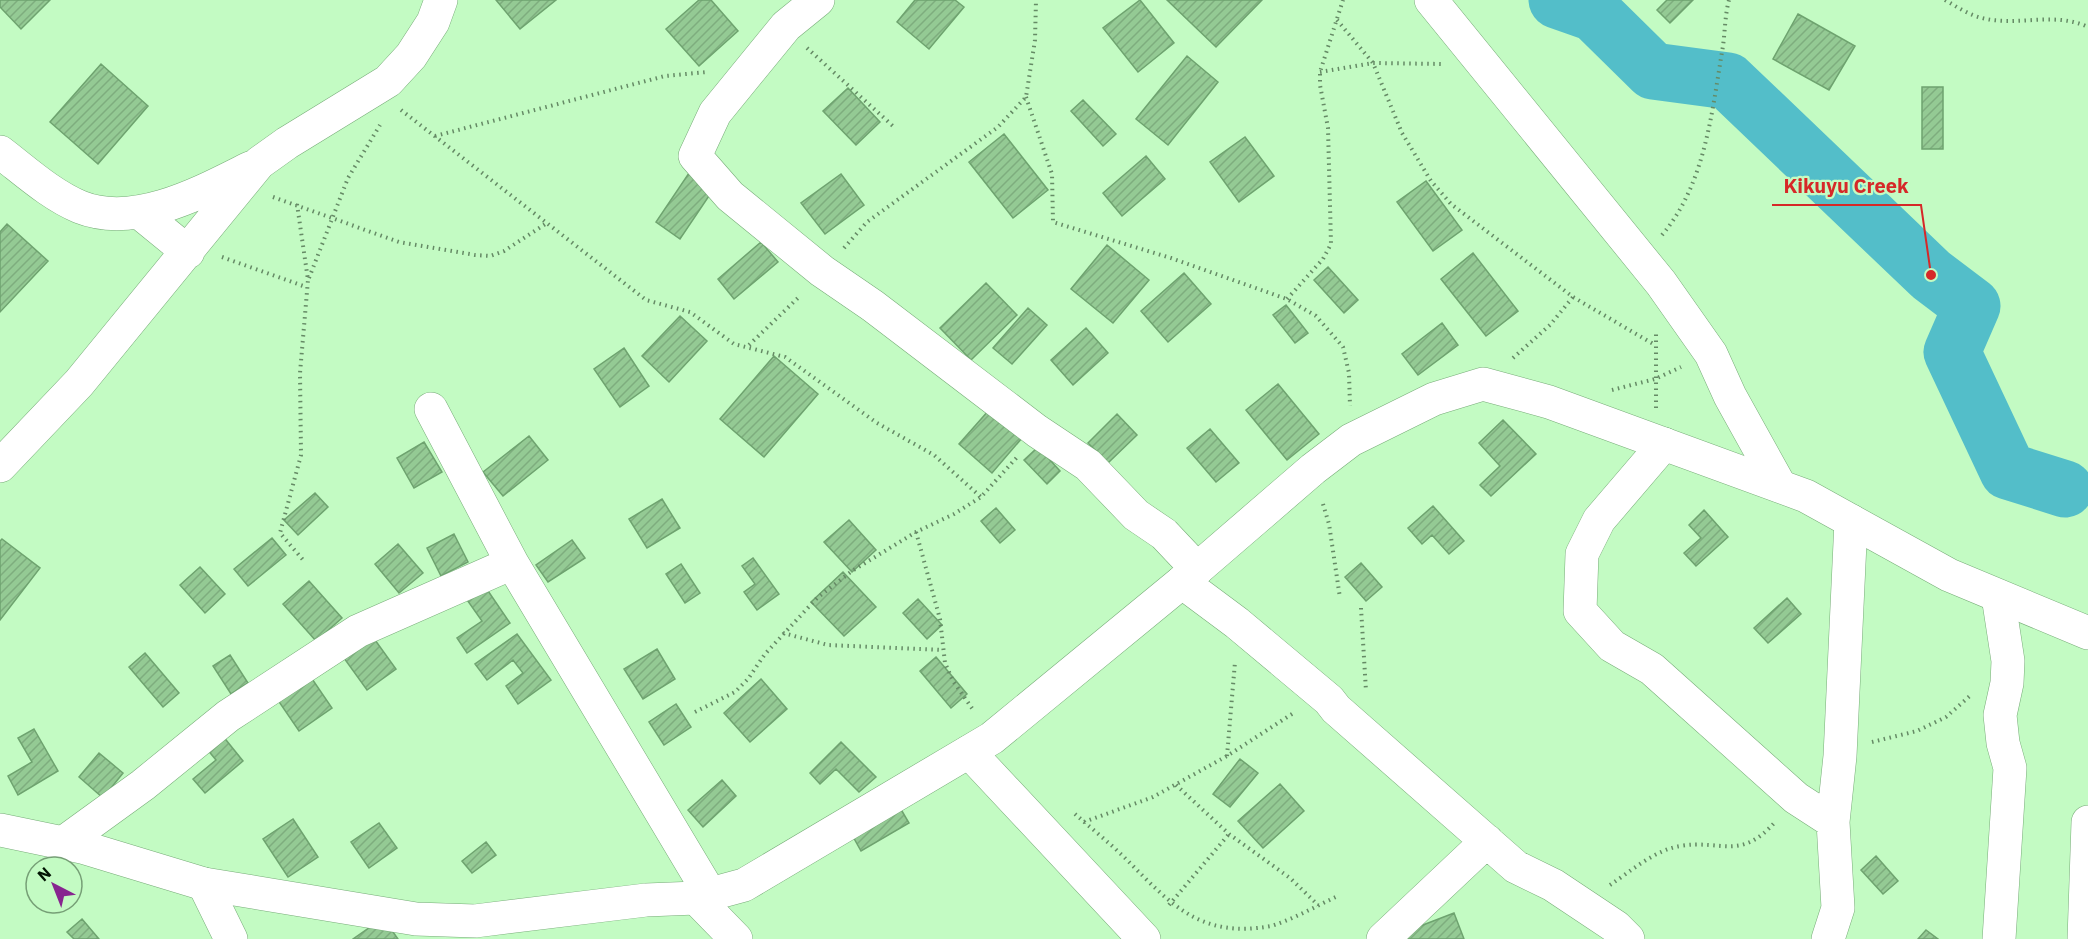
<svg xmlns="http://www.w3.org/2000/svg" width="2088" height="939" font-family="'IBM Plex Sans',sans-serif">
	<defs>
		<pattern id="building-hatch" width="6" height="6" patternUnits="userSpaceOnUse" patternTransform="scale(1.5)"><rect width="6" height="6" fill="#94ca94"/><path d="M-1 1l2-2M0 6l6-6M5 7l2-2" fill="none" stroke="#7ead7e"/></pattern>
	</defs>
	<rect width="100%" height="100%" fill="#c3fbc3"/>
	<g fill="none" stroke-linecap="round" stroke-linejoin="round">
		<path stroke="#53bec9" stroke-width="57" d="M1557,0L1594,13L1653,71L1728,81L1931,275L1972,306L1952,352L2008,471L2065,489"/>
	</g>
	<path fill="url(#building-hatch)" stroke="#6ea36f" stroke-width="1.5" d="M0,0H50L21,29L0,7Z
		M496,0H556L520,29Z
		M699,0H711L738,31L699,66L666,29Z
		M915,0H955L964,7L929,49L897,22Z
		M1140,0L1174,43L1138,72L1103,28Z
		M1167,0H1262L1216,47Z
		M1667,0H1693L1670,23L1657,10Z
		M1798,14L1855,46L1829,90L1773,59Z
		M1187,56L1218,82L1168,145L1136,119Z
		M101,64L148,106L98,164L50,122Z
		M1922,87H1943V149H1922Z
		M848,88L880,122L856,145L823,111Z
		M1083,100L1116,134L1103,146L1071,111Z
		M1004,134L1048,190L1013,218L969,162Z
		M1245,137L1274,176L1239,202L1210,162Z
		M1146,156L1165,179L1122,216L1103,193Z
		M689,173L713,190L680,239L656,222Z
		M841,174L864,205L825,234L801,203Z
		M1426,181L1462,230L1433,251L1397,202Z
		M7,224L48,261L0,312V232Z
		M761,242L778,262L734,299L718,279Z
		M1107,245L1149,280L1113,323L1071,289Z
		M1473,253L1518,311L1486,336L1441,279Z
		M1328,267L1358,300L1344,313L1314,280Z
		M1184,273L1211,304L1168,342L1141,311Z
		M986,283L1017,315L971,360L940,328Z
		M1286,305L1308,333L1295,343L1273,315Z
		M1028,308L1047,325L1012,364L993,348Z
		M680,316L707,341L669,382L642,356Z
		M1442,323L1458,345L1418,375L1402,354Z
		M1086,328L1108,353L1073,385L1051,360Z
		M624,348L649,386L620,407L594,369Z
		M774,356L818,394L764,457L720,419Z
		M1278,384L1319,434L1287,460L1246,410Z
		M989,410L1022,438L992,473L959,444Z
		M1117,414L1137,435L1108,463L1088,443Z
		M1503,420L1536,454L1491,496L1480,485L1500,466L1479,443Z
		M1210,429L1239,463L1216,482L1187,448Z
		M529,436L548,460L503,496L483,472Z
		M424,442L442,472L414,488L397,458Z
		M1038,447L1060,471L1047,484L1024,460Z
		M315,493L328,507L298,535L284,520Z
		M662,499L680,528L647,548L629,519Z
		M1433,506L1464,541L1449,554L1432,535L1422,544L1408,528Z
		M996,508L1015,530L1000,543L981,521Z
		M1704,510L1728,537L1696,566L1684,553L1701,538L1689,525Z
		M849,520L876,550L852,572L824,542Z
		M454,534L468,562L441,576L427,548Z
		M272,538L286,555L248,586L234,569Z
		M2,539L40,568L0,620V541Z
		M572,540L585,558L548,582L536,565Z
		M398,544L423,573L399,593L375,564Z
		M753,558L779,594L757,610L744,592L755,584L742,566Z
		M1361,563L1382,587L1366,601L1345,577Z
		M681,564L700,593L685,603L666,574Z
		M200,567L225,594L205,613L180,585Z
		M843,572L876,607L844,636L811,602Z
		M309,581L342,618L316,641L283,604Z
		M484,585L510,623L467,653L457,638L482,621L465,597Z
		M1787,598L1801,614L1768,643L1754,628Z
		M918,599L942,625L927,639L903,613Z
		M370,633L396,669L367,690L341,654Z
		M517,634L551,680L518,704L506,686L523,673L513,660L487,680L475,664Z
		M657,649L675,679L643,699L624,669Z
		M145,653L179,693L163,707L129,667Z
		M230,655L248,683L231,694L213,666Z
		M936,657L967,694L951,708L920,671Z
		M306,670L332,708L299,731L273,693Z
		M761,679L787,709L750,742L724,713Z
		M676,704L691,727L664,745L649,722Z
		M34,729L58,771L18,795L8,776L32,762L18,738Z
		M218,730L243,761L205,793L193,779L216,760L202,743Z
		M841,742L876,777L859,792L836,769L820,784L810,773Z
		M99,753L123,773L103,798L79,777Z
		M1240,759L1258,773L1230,807L1213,794Z
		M722,780L736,796L703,827L688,810Z
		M1280,784L1304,811L1263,848L1238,821Z
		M899,806L909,823L861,851L851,833Z
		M293,819L318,857L288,877L263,839Z
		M379,823L397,848L369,868L351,842Z
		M486,842L496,855L472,873L462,861Z
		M1876,856L1898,881L1883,894L1861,870Z
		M1454,913L1464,939H1399L1397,935Z
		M383,918L398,939H353Z
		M82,919L99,939H74L67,932Z
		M1926,930L1938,939H1918Z"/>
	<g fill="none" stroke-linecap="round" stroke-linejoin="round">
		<g stroke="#77ac78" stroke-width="34">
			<path id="street" d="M818,0L786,26L715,113L695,156L730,196L822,271L873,306L1037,431L1088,465L1136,515L1164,534L1197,569
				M1431,0L1661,283L1711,354L1730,396L1780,486
				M0,152C25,171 51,195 80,207C135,229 202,192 250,168
				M139,212L188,252
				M431,409L512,563
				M1664,444L1599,520L1582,554L1580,611L1612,646L1652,669L1796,798L1833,822
				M0,466L79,383L259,163L287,143L388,81L411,56L433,22L441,0
				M1182,582L1237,623L1329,700L1336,709L1516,867L1553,885L1616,927L1628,939
				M1998,596L2008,661L2007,683L2000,715L2003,743L2010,768L1999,939
				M969,752L1144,939
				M63,843L143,785L228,716L358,631L512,563L710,894
				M204,884L231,939
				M696,898L736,939
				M1383,939L1487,841
				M1828,939L1838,908L1833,822L1840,756L1851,521"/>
		</g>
		<g stroke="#77ac78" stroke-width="34">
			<path id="secondary" d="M0,830L82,847L204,884L416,919L475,921L646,900L696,898L744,885L992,738L1182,582L1313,469L1351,440L1434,399L1483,384L1549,402L1806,496L1949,575L2088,633"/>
		</g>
		<g stroke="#77ac78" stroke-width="34">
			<path id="highway" d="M2084,939L2088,822"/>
		</g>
		<path stroke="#658a65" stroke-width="4" stroke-dasharray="1.5 4.5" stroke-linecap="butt" d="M1945,0C1957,7 1969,15 1982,18C2017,27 2054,11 2088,27
			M1337,20L1373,63L1402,133L1431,181L1451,204L1573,297L1655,345
			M807,48L894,127
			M1320,72L1373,63L1442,64
			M1026,97L1052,174L1053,222L1171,258L1287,299L1316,316L1343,347L1349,373L1350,406
			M401,110L646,300L690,312L734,344L785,357L877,423L934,455L981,497
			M435,136L665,76L707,72
			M273,197L399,242L475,255L490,256L504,251L547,223
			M297,204L308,280L300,373L301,455L280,533L304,561
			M1662,235C1706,183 1712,110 1723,46C1725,31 1725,15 1729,0
			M844,248L867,222L998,127L1026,97L1035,40L1036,0
			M222,257L306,287
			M309,278L348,178L380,125
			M1287,299L1323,259L1331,244L1328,128L1320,85V72L1343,0
			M749,345L800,296
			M1513,358L1550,325L1573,297
			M1612,390L1655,379L1681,367
			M1656,408V332
			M1323,504L1329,524L1340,598
			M916,532L940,619L945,663L953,681L974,711
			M1361,608L1366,691
			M783,633L828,645L943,650
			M695,712L735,692L748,679L765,654L817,598L852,571L916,532L954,514L981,497L1019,455
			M1872,742L1917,731L1946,717L1972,694
			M1227,756L1235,662
			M1176,785L1229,834L1290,878L1318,905
			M1075,814C1092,829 1111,844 1127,860C1171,904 1200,939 1271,926C1294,919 1316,906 1338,896
			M1084,822L1153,797L1227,756L1295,712
			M1610,885C1631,871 1655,850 1680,846C1722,839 1740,862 1776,821
			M1169,905L1229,834"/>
		<use href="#street" stroke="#fff" stroke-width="33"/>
		<use href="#secondary" stroke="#fff" stroke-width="33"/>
		<use href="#highway" stroke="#fff" stroke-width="33"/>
	</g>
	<path fill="none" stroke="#d62828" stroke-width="2" d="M1931 275L1921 205H1772"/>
	<circle fill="#d62828" stroke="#c3fbc3" stroke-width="2" cx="1931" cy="275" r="6"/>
	<g font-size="20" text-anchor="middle" font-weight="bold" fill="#d62828" stroke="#c3fbc3" stroke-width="4.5" stroke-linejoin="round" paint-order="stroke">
		<text x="1846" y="193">Kikuyu Creek</text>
	</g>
	<g transform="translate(54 885) rotate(318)"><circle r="28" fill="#c3fbc3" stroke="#769f76" stroke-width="1.5"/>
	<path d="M0-4.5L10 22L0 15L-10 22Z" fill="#87258f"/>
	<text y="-9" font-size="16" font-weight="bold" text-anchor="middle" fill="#021403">N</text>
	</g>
</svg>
